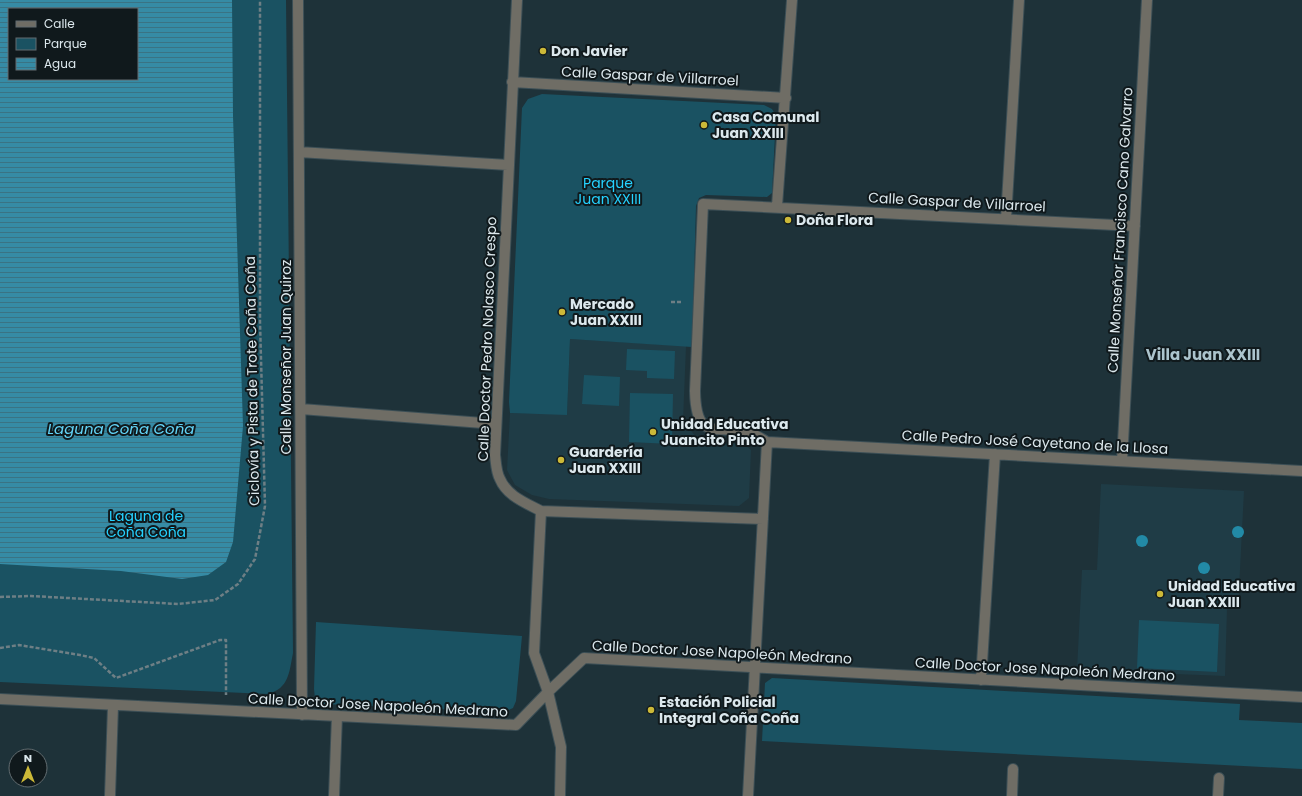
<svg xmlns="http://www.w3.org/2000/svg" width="1302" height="796" font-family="Poppins,sans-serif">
	<defs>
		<pattern id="water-rules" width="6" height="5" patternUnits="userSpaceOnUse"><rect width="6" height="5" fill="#368ba5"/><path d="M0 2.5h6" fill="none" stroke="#3a7384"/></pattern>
	</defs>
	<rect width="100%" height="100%" fill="#1e3239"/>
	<path fill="#1f3c46" d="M570,339L686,346L683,421L701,443L744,444L751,450L749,498L739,506L549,499L532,495L515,485L507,470L510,413L567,414Z
		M1101,484L1244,491L1238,609H1227L1225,676L1077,670L1082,570H1097Z"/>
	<path fill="#1a5262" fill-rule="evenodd" d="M0,0H286L293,653C289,673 289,688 268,694L0,682ZM9,9H137V79H9Z
		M542,94L764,105L772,109L776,116L772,193L767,197L706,195L699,198L696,206L692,347L570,339L567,415L510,413L509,402L522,108L528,99Z
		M627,349L675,351L674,379L647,378V371L626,370Z
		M584,375L620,377L619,406L582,404Z
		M630,393L673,394L672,444L629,442Z
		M1139,620L1219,624L1217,672L1137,668Z
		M316,622L522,636L516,701L513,708L504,712L323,704L315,699L314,689Z
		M772,678L1240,704L1239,720L1302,723V769L762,741L765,683Z"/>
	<path fill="url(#water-rules)" fill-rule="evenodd" d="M0,0H232L233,116L243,426L233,542L226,562L208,575L182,579L121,571L0,564ZM9,9H137V79H9Z"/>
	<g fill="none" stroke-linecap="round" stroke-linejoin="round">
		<g stroke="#3c4f56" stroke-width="12">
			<path id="minor" d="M298,0L302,715
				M517,0L495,455C496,462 496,472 500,479C507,496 526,503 541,511L534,653L548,692L561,747L560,796
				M512,82L786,98
				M299,152L508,165
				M777,206L792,0
				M1006,219L1019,0
				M1135,226L703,204L695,391C696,444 717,423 750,433C756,435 762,439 767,442L1302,471
				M301,409L496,424
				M1122,461L1147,0
				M541,511L763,519
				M981,680L995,454
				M0,699L516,725L548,692L584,658L1302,697
				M110,796L113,706
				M334,796L337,716
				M748,796L767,442
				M1012,796L1013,769
				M1218,796L1219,778"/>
		</g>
		<path stroke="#6e7f85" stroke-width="2.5" stroke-dasharray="4 2" stroke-linecap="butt" d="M671,302H683
			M0,597L31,596L178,604L215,600L238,584L255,559L265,506L260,322V0
			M0,648L19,645L80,655L94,658L116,678L220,640H226V695"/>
		<use href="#minor" stroke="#6f6d65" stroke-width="10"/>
	</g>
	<g fill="#228aa6">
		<circle cx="1238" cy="532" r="6"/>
		<circle cx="1142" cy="541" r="6"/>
		<circle cx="1204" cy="568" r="6"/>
	</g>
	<g fill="#ccb938" stroke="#10191c" stroke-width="1.5">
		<circle cx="543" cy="51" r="4"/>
		<circle cx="704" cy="125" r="4"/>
		<circle cx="788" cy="220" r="4"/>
		<circle cx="562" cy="312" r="4"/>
		<circle cx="653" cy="432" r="4"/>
		<circle cx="561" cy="460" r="4"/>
		<circle cx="1160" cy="594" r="4"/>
		<circle cx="651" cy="710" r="4"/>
	</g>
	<g text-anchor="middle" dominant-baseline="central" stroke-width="4" stroke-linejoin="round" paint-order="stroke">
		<g font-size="14" font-weight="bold" fill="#dce8ed" stroke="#10191c" text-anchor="start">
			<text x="551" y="51">Don Javier</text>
			<text x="712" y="117">Casa Comunal<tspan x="712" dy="16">Juan XXIII</tspan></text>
			<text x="796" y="220">Doña Flora</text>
			<text x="570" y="304">Mercado<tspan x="570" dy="16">Juan XXIII</tspan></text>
			<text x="661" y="424">Unidad Educativa<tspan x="661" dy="16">Juancito Pinto</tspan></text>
			<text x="569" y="452">Guardería<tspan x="569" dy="16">Juan XXIII</tspan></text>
			<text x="1168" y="586">Unidad Educativa<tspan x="1168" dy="16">Juan XXIII</tspan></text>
			<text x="659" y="702">Estación Policial<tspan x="659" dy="16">Integral Coña Coña</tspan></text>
		</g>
		<g font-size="14" fill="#dce8ed" stroke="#10191c">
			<text transform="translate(650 76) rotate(3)">Calle Gaspar de Villarroel</text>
			<text transform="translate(957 202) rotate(3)">Calle Gaspar de Villarroel</text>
			<text transform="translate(1120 230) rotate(-87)">Calle Monseñor Francisco Cano Galvarro</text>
			<text transform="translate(487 339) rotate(-88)">Calle Doctor Pedro Nolasco Crespo</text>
			<text transform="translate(286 357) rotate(-90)">Calle Monseñor Juan Quiroz</text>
			<text transform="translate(252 381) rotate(-91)">Ciclovía y Pista de Trote Coña Coña</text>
			<text transform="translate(1035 442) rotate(3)">Calle Pedro José Cayetano de la Llosa</text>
			<text transform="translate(722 652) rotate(3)">Calle Doctor Jose Napoleón Medrano</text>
			<text transform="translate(1045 669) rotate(3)">Calle Doctor Jose Napoleón Medrano</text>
			<text transform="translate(378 705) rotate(3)">Calle Doctor Jose Napoleón Medrano</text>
		</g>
		<g font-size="14" fill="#25d2ff" stroke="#10191c">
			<text x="608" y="183">Parque<tspan x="608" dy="16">Juan XXIII</tspan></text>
			<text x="146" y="516">Laguna de<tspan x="146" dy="16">Coña Coña</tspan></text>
		</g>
		<g font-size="15" font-weight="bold" fill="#acc4cd" stroke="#10191c">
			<text x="1203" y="354">Villa Juan XXIII</text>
		</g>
		<g font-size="15" font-style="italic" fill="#63d4f7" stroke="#10191c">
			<text x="121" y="428">Laguna Coña Coña</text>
		</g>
	</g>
	<rect x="8" y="8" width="130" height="72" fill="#10191c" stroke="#626c70"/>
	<rect x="16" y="21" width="20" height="6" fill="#6f6d65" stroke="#626c70"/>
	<text x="44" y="28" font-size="12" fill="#dce8ed">Calle</text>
	<rect x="16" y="38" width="20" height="12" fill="#1a5262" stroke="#626c70"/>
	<text x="44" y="48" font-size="12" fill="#dce8ed">Parque</text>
	<rect x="16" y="58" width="20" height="12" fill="url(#water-rules)" stroke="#626c70"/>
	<text x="44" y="68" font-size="12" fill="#dce8ed">Agua</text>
	<g transform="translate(28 768)"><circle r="19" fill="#10191c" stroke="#626c70"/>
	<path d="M0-3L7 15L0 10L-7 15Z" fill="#ccb938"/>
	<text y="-6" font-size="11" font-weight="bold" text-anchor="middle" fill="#dce8ed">N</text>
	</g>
</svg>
